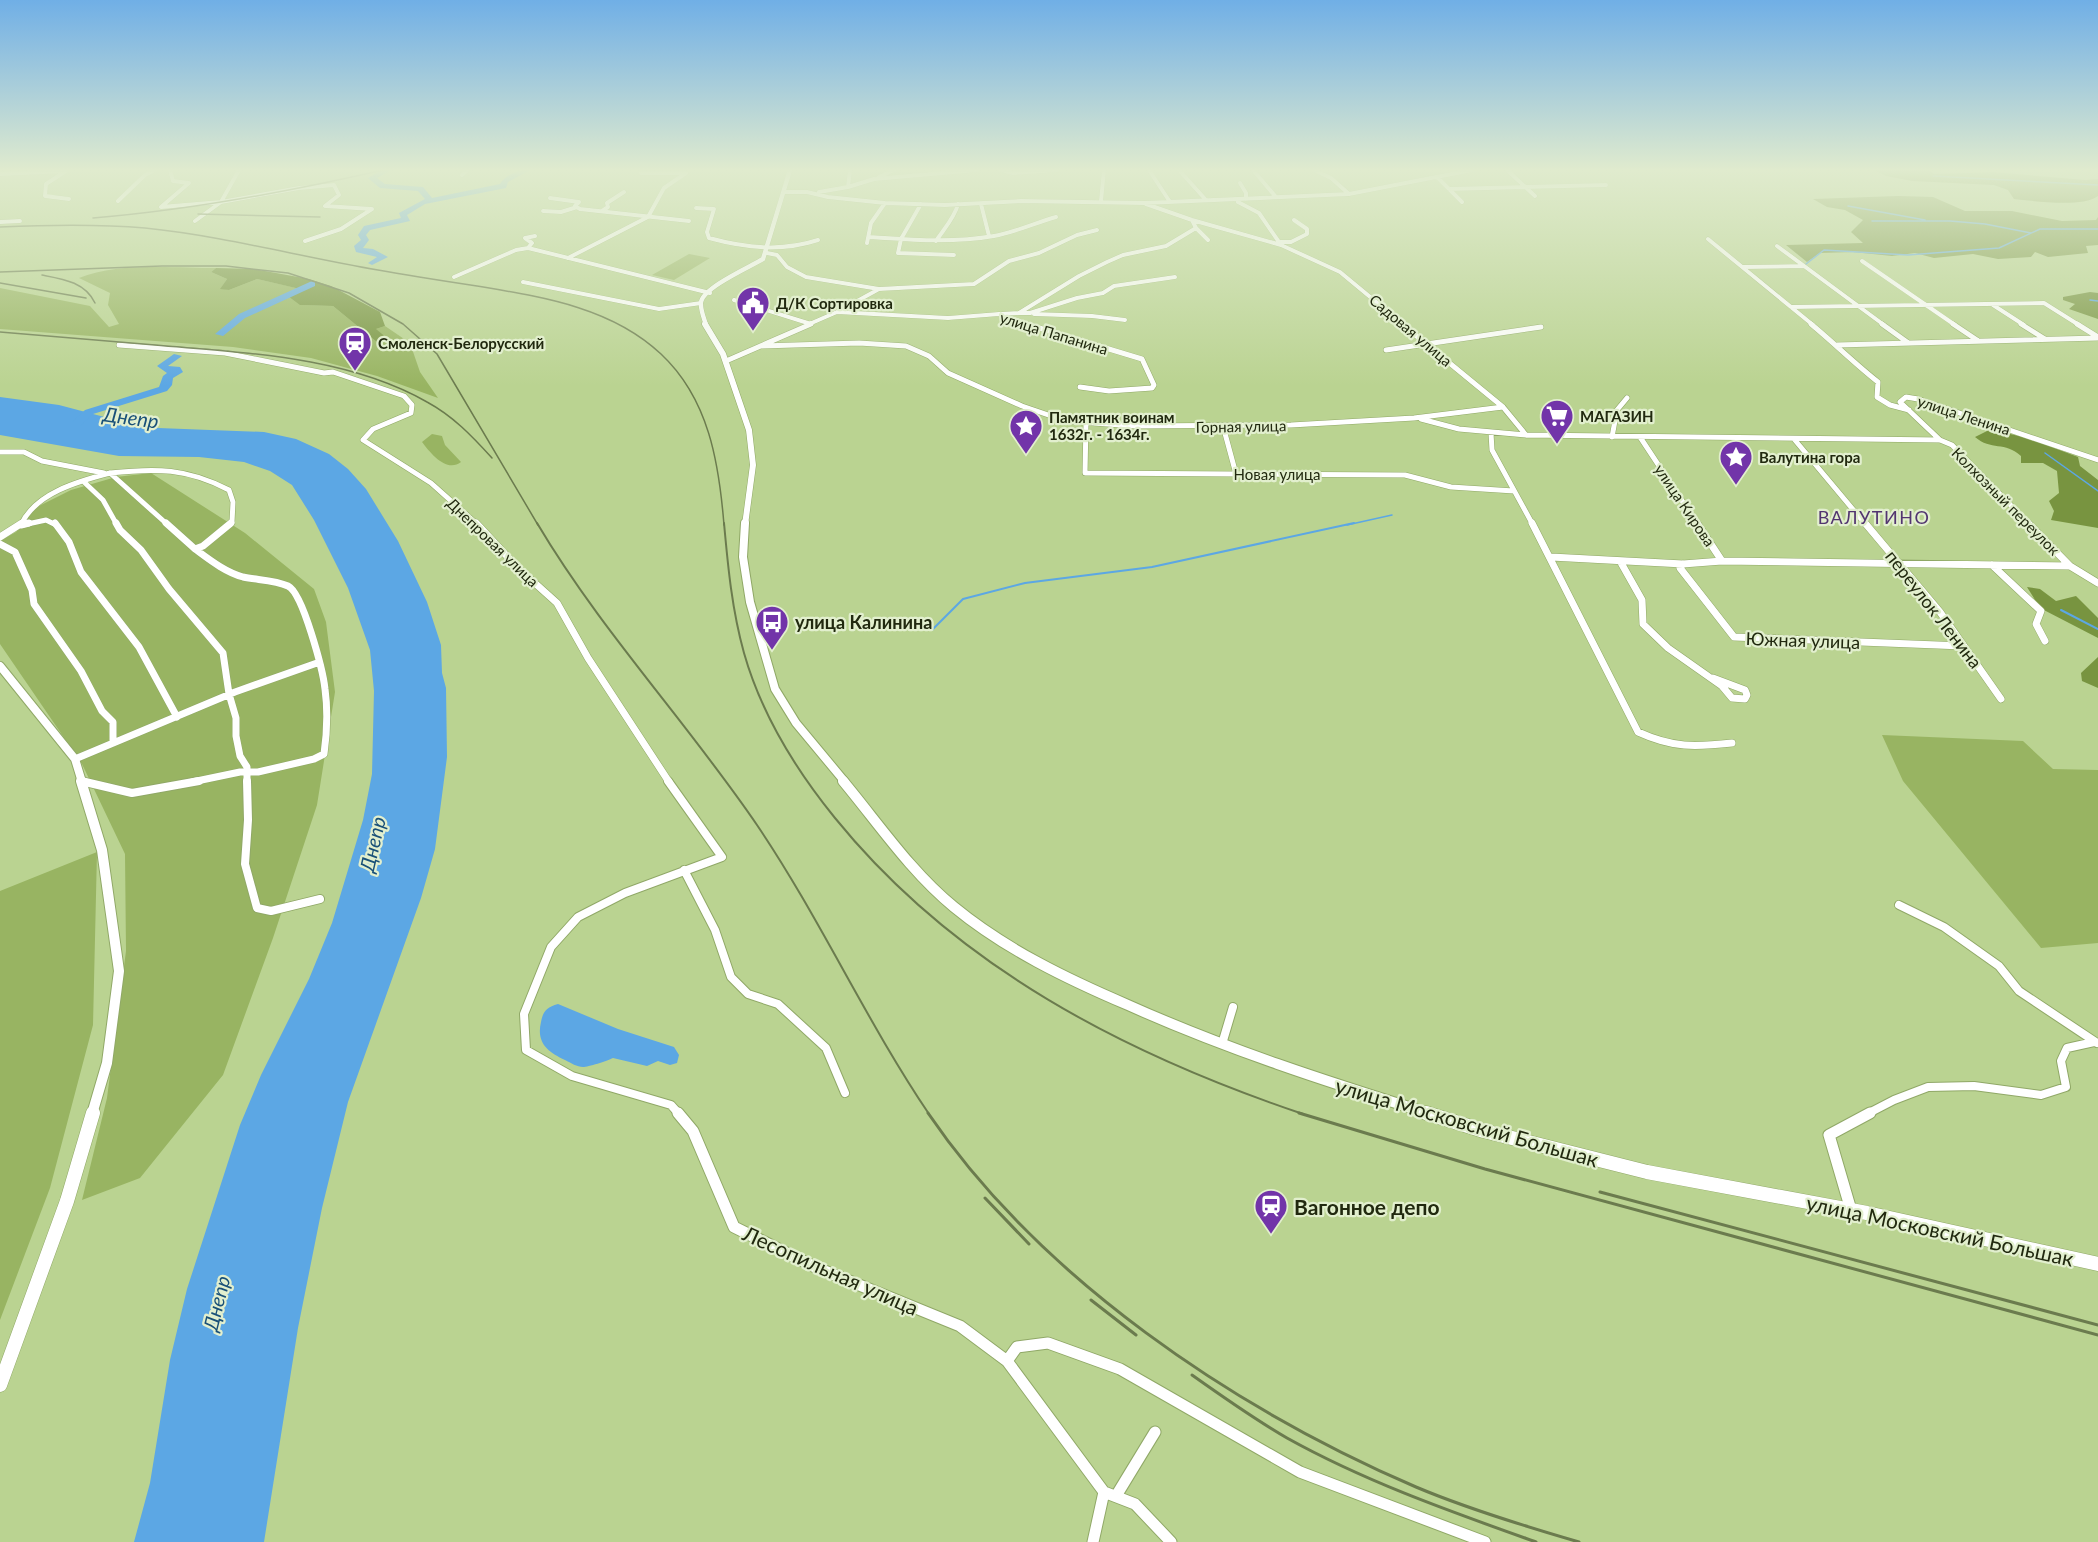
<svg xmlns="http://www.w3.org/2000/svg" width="2098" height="1542" font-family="Lato,sans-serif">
	<rect width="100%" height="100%" fill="#bad391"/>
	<path fill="#98b462" d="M689,254L710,258L674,280L652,275Z
		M216,268L211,272L227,279L221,288L229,290L257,279L301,289L300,305L333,306L378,343L376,329L385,326L410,343L420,372L438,398L377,376L311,358L233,347L0,329V288L90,306L109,327L119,324L108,305L110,293L79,278C117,262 175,268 216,268Z
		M432,434L442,436L445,445L461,462C447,473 431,454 422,442Z
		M151,473L245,533L314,589L326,622L335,692L317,805L273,938L223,1075L140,1178L82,1200L107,1098L126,951L125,854L82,764L0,644V541L16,532L35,508L71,490L116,477Z
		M1882,735L2023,741L2053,769L2098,770V943L2041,948L1903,781Z
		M97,852L93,1025L50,1188L0,1320V891Z"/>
	<path fill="#789440" d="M1874,170H1929L1934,174L1993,172L2085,180L2098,179V196C2082,208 2035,201 2014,199L2008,190L1994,185L1912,181L1886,176Z
		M1898,196L1933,197L1965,211H2012L2062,221L2096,220L2098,217V245L2086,246L2088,253L2048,257L2035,252L2031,257L1998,259L1973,254L1934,258L1915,253L1892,256L1853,252L1820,253L1807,262L1786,245L1863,243L1851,232L1863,220L1845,210L1827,207L1813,199Z
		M216,268L254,269L309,279L331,286L380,312L385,326L376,329L388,339L378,343L333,306L300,305L288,296L300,289L257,279L229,290L220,289L227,279L211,272Z
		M2090,292L2098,293V319L2069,309L2075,304L2063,300V297Z
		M1970,421H1977L2001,432L2028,438L2078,457L2080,466L2098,480V528L2051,520L2054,511L2049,501L2059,493L2057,471L2043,463H2021V456C2005,441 1991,451 1975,437L1987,431Z
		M2027,587L2040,589L2056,601L2076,596L2098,618V638L2040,608Z
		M2098,657V688L2082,681L2081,673Z"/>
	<path fill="#5ca7e4" d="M0,397L59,405L112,419L158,428L264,432L296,439L329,454L348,469L366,489L398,541L427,602L441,645L442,673L446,688L447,757L435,849L421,898L348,1102L322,1208L298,1328L264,1542H134L150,1483L170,1360L187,1289L240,1125L261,1075L309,979L332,923L363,820L372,774L374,691L370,650L348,588L314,520L292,485L270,471L244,462L199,457L119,456L0,435Z
		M558,1004L618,1029L674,1047L679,1055L677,1063L670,1065L658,1061L647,1066L613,1058C607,1061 588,1067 583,1067C577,1067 571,1063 565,1060C548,1052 536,1043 541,1022C543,1011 547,1007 558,1004Z"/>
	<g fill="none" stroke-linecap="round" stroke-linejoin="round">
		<path stroke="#5ca7e4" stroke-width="1.5" d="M1933,176L2098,185
			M1848,206L1925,220
			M1872,221H1950L1985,224L2031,233
			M1806,264L1824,250L1908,255L1999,248L2040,229H2098
			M2090,300L2098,301
			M2045,453L2098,491
			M1347,525L1392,515"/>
		<path stroke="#5ca7e4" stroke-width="2" d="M2061,610L2098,629
			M932,630L963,599L1025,583L1152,567L1354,523"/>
		<path fill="#5ca7e4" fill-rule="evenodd" d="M382,170H391L377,178L385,184L423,187L432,198L500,184C505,175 520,169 530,170L508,182L506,188L425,204L407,215L410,221L370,230L366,235L369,240L363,248L373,249L388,257L372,265L368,263L377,257L356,252L354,246L361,240L358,235L364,226L401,218L399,213L425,199L418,191L380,188L368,178Z
			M312,281L315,282V286L245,318L223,336L215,334L239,314Z
			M174,354L182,356L168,366L180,367L183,372L173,378L172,385L167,391L93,414L79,427H71V423L85,410L159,387L163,376L167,373L157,366Z"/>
		<g stroke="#90a867" stroke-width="4.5">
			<path id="minor-far4" d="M170,170L173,181L189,183L161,207L221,202
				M239,170L221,202L299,188L334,185L339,195L325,206L372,209L341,229L305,241
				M1001,170L1013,173L1058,170
				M1149,170L1170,202
				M1179,170L1206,200
				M1253,170L1276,197
				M1314,170L1331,178L1349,194
				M1507,170L1535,196
				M641,173H686
				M0,174L66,171L46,184L45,196L69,199
				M462,175L468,170
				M879,177L894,170
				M1437,177L1462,202
				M1240,183L1246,193V199
				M848,187L850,170
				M1449,189L1606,185
				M784,192H807L828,197L885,203L945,205L1021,201L1145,203L1349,194L1472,170
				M819,192L848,187L874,179L977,170
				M550,198L579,202L575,206L580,209L689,221
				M118,201L145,175L155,170
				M1101,201L1104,170
				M1238,202L1259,213L1281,245
				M921,204L901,239L898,253L954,255
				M981,204L989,236
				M1146,204L1192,220L1281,245L1340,272L1404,325
				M696,208L714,209L707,232L709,238C746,248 781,252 818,240
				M543,211L561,212L577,207
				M602,211L608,207L607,203L624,192
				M648,217L664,188L686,173
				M195,221L221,202
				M0,222L20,221
				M1196,228L1208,240
				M870,237C911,240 953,243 994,236C1016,232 1035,223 1056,217
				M1708,239L1813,325
				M936,241C944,229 955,217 958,204
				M1279,242H1291L1307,234V229L1294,220
				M867,243L871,223L885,203
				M1777,246L1884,325
				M528,248L532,243L525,238L535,236
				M767,253L777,255L787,267L806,277L879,289L974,284L1009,261L1039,253L1077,235L1097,230
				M568,258L646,218
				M1862,261L1955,325
				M1743,267L1804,266
				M454,277L516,250L528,248L710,293
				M523,282L659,309L701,303
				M734,300L811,324
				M1993,305L2024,325
				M1791,307L2044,303L2079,325
				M839,311L879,289
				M1020,313H1030L1077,298L1103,293L1114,286L1175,277
				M1002,314L1019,313L1079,276L1107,262L1123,255L1166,246L1196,228L1192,220
				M1034,314L1092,316L1125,320
				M807,325L837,312L948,318L999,314L1031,325"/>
		</g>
		<g stroke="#90a867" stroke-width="6">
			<path id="minor-far3" d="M1026,324L1142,359L1154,385L1152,388L1109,391L1080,387
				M1402,324L1503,407L1526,435
				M1811,324C1834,343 1854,363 1878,382L1877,397L1890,405L1909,410
				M1882,324L1907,342
				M1953,324L1977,340
				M2021,324L2045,339
				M2077,324L2098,337
				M119,345L225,353L324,373L333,372L404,396L412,405L411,413L373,429L363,440L431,483L478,525
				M1837,345L2098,338
				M762,346L859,343L906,346L929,356L948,373L1022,406L1066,421L1135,426L1291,425L1414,418L1503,407
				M1386,350L1541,327
				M726,361L811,324
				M1421,419L1459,429L1526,435L1940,440L1952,445L2030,525
				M1086,423L1085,473L1405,475L1451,487L1514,491
				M1223,426L1236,474
				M1491,433L1492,450L1533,525
				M1612,437L1617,410L1627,398
				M1640,437L1698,525
				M1794,439L1866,525
				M1940,440L1900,402L1906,397L1918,399L2098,460
				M0,452H24L42,461L104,473
				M110,473L168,525
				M110,473C156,468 187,468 229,490L233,502L232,522L229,525
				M84,482L103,500L117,525
				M21,525C35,493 79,481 110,473
				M23,525L46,520L56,525"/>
		</g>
		<g stroke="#90a867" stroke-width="8">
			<path id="minor-far2" d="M55,523L69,542L81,572L139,647L177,717
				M116,523L120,530L141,550L169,589L223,653L229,694L236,718V736L240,756L247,767V782
				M166,523L195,549L203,546L231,523
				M476,523L517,567L557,603L588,658L669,782
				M1532,523L1638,732C1673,748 1695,747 1732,743
				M1697,523L1722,561
				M1865,523L1940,612L2001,699
				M2028,523L2070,566L2098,583
				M21,525L29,523
				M0,537L22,523
				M0,544L15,552L32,590L34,604L81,671L102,711L113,722V743
				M1551,557L1683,564L1722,561L2070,566
				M1620,561L1642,600L1643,624L1668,648L1722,686L1732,698L1745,699L1747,695L1745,690L1713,678
				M1683,564L1680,568L1734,637L1963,646
				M1992,565L2041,611L2036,624L2045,641
				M75,759L235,692L317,663
				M81,781L86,782
				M192,782L240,772H258L314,759L324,754C327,733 328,711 325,689C323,671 303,593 288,586C275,580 257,580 243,577C225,572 210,560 195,549"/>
		</g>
		<g stroke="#90a867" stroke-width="10">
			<path id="minor-far1" d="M81,781L132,793L199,781
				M247,781L248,820L245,864L257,908L271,911L320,899
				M668,781L722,857L625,893L578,917L551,947L524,1014L526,1050L572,1076L671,1105L679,1114
				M684,870L715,930L731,977L748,994L778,1004L826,1048L845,1093
				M1899,905L1944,927L1999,966L2019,991L2097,1043
				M1222,1044L1233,1007
				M1867,1114L1894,1100L1928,1087L1974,1086L2041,1095L2066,1087L2061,1061L2067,1048L2094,1042"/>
		</g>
		<g stroke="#90a867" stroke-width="13">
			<path id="minor" d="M678,1113L693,1131L734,1227L815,1267L960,1326L1007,1361L1104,1492L1093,1542
				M1851,1210L1829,1135L1870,1113
				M1007,1361L1017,1347L1048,1343L1120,1369L1300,1472L1485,1542
				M1104,1492L1135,1504L1171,1542
				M1116,1496L1155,1432"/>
		</g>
		<g stroke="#90a867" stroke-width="5">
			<path id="tertiary-far4" d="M706,325C704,318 700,309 701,302C704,287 750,267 763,259L790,170"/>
		</g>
		<g stroke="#90a867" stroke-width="7">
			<path id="tertiary-far3" d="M705,324L723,354L749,430L753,465L745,525"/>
		</g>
		<g stroke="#90a867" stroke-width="10">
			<path id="tertiary-far2" d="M745,523L743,557L750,602L775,689L796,723L845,782
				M0,666L75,759L82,782"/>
		</g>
		<g stroke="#90a867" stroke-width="12">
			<path id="tertiary-far1" d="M81,781L102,850L119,971L107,1063L92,1114
				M843,781C878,823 911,872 954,907C1005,949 1067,979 1128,1005C1226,1049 1328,1082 1431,1114"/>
		</g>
		<g stroke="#90a867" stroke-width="15">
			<path id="tertiary" d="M1426,1113L1484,1131L1647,1172L1867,1213L2098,1264
				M0,1385L67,1201L93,1113"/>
		</g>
		<use href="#minor-far4" stroke="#fff" stroke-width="4"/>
		<use href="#minor-far3" stroke="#fff" stroke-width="5"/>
		<use href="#minor-far2" stroke="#fff" stroke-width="7"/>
		<use href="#minor-far1" stroke="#fff" stroke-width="8"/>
		<use href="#minor" stroke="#fff" stroke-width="11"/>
		<use href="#tertiary-far4" stroke="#fff" stroke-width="4.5"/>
		<use href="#tertiary-far3" stroke="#fff" stroke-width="6"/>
		<use href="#tertiary-far2" stroke="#fff" stroke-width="8"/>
		<use href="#tertiary-far1" stroke="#fff" stroke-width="10"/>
		<use href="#tertiary" stroke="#fff" stroke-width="14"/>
		<path stroke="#6b7b4e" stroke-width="1.5" d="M198,214L320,217
			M93,218C191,210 287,192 383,170
			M0,227C48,225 97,224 145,228C224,236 301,257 378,270C411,276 444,281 477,286C542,297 611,307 661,354C709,399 719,463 724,525
			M0,272L162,266H226L288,273L349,293L403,324L437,354L538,525
			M42,275C63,279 85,282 95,303
			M0,283L86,298
			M0,332C52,336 103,341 155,345C245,353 346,356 427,402C453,416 472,436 492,458"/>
		<path stroke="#6b7b4e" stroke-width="2" d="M537,523C601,631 687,722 757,825C820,918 866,1021 929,1114
			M724,523C728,567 732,610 744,653C761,713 796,770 835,818C956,967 1125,1054 1303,1114"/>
		<path stroke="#6b7b4e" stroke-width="3" d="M928,1113C1041,1279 1233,1408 1416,1487C1468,1509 1524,1526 1579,1542
			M1299,1113L1485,1169L2098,1335
			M1600,1192L2098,1325
			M985,1198L1029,1244
			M1091,1300L1136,1335
			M1192,1375C1223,1397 1254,1419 1287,1438C1366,1482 1452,1512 1536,1542"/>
	</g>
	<linearGradient id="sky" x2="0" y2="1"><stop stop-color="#70afe6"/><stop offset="0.44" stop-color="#e0ebce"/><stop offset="1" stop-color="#e0ebce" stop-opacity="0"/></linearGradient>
	<rect width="2098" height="386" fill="url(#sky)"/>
	<defs>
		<g id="civic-pin" transform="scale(1.725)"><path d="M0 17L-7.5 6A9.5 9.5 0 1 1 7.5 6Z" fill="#7234a9" stroke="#e2efce"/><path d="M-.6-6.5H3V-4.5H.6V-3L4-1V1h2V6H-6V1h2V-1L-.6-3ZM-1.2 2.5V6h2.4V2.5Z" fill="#fff"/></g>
		<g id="station-pin" transform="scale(1.725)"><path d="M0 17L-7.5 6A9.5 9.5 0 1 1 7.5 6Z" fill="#7234a9" stroke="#e2efce"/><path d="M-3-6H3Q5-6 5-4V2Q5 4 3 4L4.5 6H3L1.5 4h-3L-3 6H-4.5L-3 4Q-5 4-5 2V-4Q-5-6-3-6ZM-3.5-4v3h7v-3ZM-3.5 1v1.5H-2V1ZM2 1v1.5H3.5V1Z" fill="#fff"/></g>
		<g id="supermarket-pin" transform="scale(1.725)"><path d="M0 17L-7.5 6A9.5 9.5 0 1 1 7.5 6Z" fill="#7234a9" stroke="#e2efce"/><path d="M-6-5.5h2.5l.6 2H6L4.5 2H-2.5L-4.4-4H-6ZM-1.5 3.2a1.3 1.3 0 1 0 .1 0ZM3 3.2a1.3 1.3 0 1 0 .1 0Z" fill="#fff"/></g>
		<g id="sight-pin" transform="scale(1.725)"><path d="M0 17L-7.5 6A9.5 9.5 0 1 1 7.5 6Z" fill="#7234a9" stroke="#e2efce"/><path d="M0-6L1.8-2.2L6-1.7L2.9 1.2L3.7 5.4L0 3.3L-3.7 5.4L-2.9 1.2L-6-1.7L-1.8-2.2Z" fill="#fff"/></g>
		<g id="bus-pin" transform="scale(1.725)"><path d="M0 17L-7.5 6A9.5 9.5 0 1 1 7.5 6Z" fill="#7234a9" stroke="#e2efce"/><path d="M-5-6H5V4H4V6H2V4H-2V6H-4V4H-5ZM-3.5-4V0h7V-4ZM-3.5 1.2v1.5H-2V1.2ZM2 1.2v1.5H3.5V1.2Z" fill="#fff"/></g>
	</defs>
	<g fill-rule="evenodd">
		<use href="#civic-pin" x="753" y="303"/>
		<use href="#station-pin" x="355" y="343"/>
		<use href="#supermarket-pin" x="1557" y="416"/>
		<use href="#sight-pin" x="1026" y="426"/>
		<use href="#sight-pin" x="1736" y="457"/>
		<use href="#bus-pin" x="772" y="622"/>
		<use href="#station-pin" x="1271" y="1206"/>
	</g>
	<g text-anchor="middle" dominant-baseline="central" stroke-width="4.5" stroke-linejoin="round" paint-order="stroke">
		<g font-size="15" font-weight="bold" fill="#21290f" stroke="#e2efce" text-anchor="start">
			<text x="776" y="303">Д/К Сортировка</text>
			<text x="378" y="343">Смоленск-Белорусский</text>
			<text x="1580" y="416">МАГАЗИН</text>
			<text x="1049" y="417">Памятник воинам<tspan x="1049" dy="17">1632г. - 1634г.</tspan></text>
			<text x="1759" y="457">Валутина гора</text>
		</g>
		<g font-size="15" fill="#21290f" stroke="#e2efce">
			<text transform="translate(1411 330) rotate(40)">Садовая улица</text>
			<text transform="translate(1054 333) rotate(17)">улица Папанина</text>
			<text transform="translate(1964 415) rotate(18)">улица Ленина</text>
			<text transform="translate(1241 426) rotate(-1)">Горная улица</text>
			<text x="1277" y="474">Новая улица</text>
			<text transform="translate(2006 501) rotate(45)">Колхозный переулок</text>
			<text transform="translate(1685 505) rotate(56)">улица Кирова</text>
			<text transform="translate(493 542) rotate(44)">Днепровая улица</text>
		</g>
		<g font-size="18" letter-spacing="1.5" fill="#523570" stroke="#e2efce">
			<text x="1874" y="517">ВАЛУТИНО</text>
		</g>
		<g font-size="18" fill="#21290f" stroke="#e2efce">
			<text transform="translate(1934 609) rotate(52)">переулок Ленина</text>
			<text transform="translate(1803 640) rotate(2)">Южная улица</text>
		</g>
		<g font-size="18" font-weight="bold" fill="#21290f" stroke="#e2efce" text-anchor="start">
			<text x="795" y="622">улица Калинина</text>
		</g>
		<g font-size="20" font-style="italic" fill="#195078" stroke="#e2efce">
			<text transform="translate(131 417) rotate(8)">Днепр</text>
			<text transform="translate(372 844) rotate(-77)">Днепр</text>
			<text transform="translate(216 1303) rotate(-76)">Днепр</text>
		</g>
		<g font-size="21" fill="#21290f" stroke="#e2efce">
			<text transform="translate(1467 1122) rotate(16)">улица Московский Большак</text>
			<text transform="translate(1940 1230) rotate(12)">улица Московский Большак</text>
			<text transform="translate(831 1270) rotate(24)">Лесопильная улица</text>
		</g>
		<g font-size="21" font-weight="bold" fill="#21290f" stroke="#e2efce" text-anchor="start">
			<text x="1294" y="1206">Вагонное депо</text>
		</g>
	</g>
</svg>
